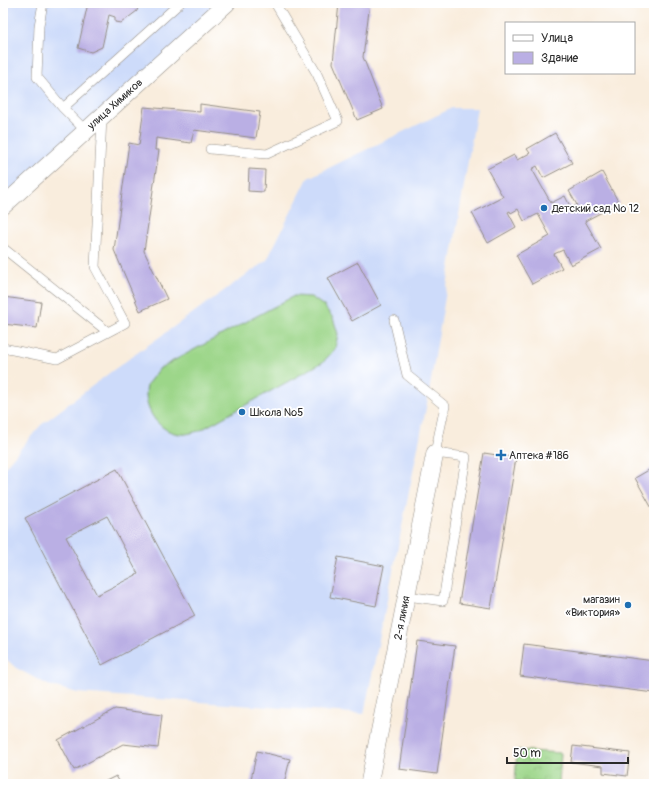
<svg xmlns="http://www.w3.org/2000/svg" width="657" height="787" font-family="Pangolin,sans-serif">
	<defs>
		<pattern id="park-crowns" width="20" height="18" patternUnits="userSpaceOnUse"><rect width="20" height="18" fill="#9cd689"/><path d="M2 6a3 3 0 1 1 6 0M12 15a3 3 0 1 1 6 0" fill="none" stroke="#87b876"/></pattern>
	</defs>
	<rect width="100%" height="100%" fill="#fff"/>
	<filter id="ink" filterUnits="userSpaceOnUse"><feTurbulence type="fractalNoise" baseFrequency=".025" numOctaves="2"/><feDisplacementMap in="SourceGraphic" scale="8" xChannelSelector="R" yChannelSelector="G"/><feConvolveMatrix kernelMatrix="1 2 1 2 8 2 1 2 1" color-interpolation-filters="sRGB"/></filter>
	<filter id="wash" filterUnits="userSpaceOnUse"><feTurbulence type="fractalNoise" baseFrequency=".012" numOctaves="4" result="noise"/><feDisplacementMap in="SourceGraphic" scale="16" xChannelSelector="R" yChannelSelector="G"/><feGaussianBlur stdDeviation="0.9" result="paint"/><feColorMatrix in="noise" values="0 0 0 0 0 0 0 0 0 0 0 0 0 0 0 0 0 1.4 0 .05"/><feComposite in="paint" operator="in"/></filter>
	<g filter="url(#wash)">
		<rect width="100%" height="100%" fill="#f9eddd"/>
		<path fill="#cddbfa" d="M3,3H227L3,206Z
			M452,108H477L428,398L364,714L78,693L48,685L16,668L3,656V469L41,425L112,371L267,260L308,178Z"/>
		<path fill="url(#park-crowns)" stroke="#64805a" d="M517,750L561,753L559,784L515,781Z"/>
		<path fill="#9cd689" stroke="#64805a" d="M294,296L311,297L324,306L333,318L338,334L335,349L323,362L199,431C193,432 186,435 181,434C158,433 142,407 147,386C149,380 157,373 160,368Z"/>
		<g id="blocks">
			<path fill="#baafe4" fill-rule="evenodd" d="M88,3H139L137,11L121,23L115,22V17L109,15L102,47L91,52L78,48Z
				M339,3H370L363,57L383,109L357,120L333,63Z
				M200,104L260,112L256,138L194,130L191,143L156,138L155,150H159L144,251L167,299L140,311L114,250L129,143L139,145L144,107L200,112Z
				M555,133L572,163L543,178L537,166L532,169L551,203L565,196L571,208L577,205L569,191L602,172L619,203L585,221L601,249L571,265L563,250L554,254L562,268L532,284L516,255L550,236L538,214L524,221L518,209L511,213L510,211L508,212L516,227L488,243L472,213L503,197L487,169L514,155L517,160L530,153L527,149Z
				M249,169L265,170L264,192L248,191Z
				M358,262L381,305L352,321L328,278Z
				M3,297L41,302L37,328L3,324Z
				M484,453L516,458L491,608L459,603Z
				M654,467V512L635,478Z
				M117,469L195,616L102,665L25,518ZM107,516L138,574L97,595L66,537Z
				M338,557L384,566L376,606L330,597Z
				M417,641L455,646L437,774L399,769Z
				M524,644L654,661V693L520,676Z
				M115,709L162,715L158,748L123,744L74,770L58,740Z
				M573,746L630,753L627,776L603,773V766L571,762Z
				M257,751L290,759L284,784H250Z
				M116,776L121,784H100Z"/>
		</g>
	</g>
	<g filter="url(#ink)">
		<use href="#blocks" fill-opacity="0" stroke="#928c84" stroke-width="1"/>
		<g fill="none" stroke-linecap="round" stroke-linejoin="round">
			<g stroke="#928c84" stroke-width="10">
				<path id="service" d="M43,3L39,26L37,77L63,108L86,131
					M63,108L180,3
					M210,149L267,154L338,121L317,74L275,3
					M3,248L108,332
					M394,320L407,375L445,406L435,453L466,457L443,601L407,596
					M3,348L57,359L125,323L95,267L102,117"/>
			</g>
			<g stroke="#928c84" stroke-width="18">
				<path id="minor" d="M3,206L227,3
					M369,784L435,453"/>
			</g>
			<use href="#service" stroke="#fff" stroke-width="9"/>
			<use href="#minor" stroke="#fff" stroke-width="17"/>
		</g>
	</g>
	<g fill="#1f6fb2" stroke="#fff" stroke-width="1.5">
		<circle cx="544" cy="208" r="4"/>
		<circle cx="242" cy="412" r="4"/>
		<path d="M499 449h4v4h4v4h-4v4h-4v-4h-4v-4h4z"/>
		<circle cx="628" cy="605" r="4"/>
	</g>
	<g text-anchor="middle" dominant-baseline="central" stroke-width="3.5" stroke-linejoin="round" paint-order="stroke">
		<g font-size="11" fill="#2b2b2b" stroke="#fff">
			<text transform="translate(115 104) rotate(-42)">улица Химиков</text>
			<text transform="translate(402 618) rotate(-79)">2-я линия</text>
		</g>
		<g font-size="11" fill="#2b2b2b" stroke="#fff" text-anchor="start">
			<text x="552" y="208">Детский сад № 12</text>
			<text x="250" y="412">Школа №5</text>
			<text x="509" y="455">Аптека #186</text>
			<text x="620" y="599" text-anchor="end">магазин<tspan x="620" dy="13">«Виктория»</tspan></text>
		</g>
	</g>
	<rect width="657" height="787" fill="none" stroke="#fff" stroke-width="16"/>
	<rect x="505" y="22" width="130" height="52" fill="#ffffff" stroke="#aaaaaa"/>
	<rect x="513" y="35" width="20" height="6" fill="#ffffff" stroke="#aaaaaa"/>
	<text x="541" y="42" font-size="12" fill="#2b2b2b">Улица</text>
	<rect x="513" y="52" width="20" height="12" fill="#baafe4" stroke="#aaaaaa"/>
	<text x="541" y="62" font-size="12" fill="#2b2b2b">Здание</text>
	<path d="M507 757v6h121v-6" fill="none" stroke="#2b2b2b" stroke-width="2"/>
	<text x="513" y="757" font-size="12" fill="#2b2b2b" stroke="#ffffff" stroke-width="3" paint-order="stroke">50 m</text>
</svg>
